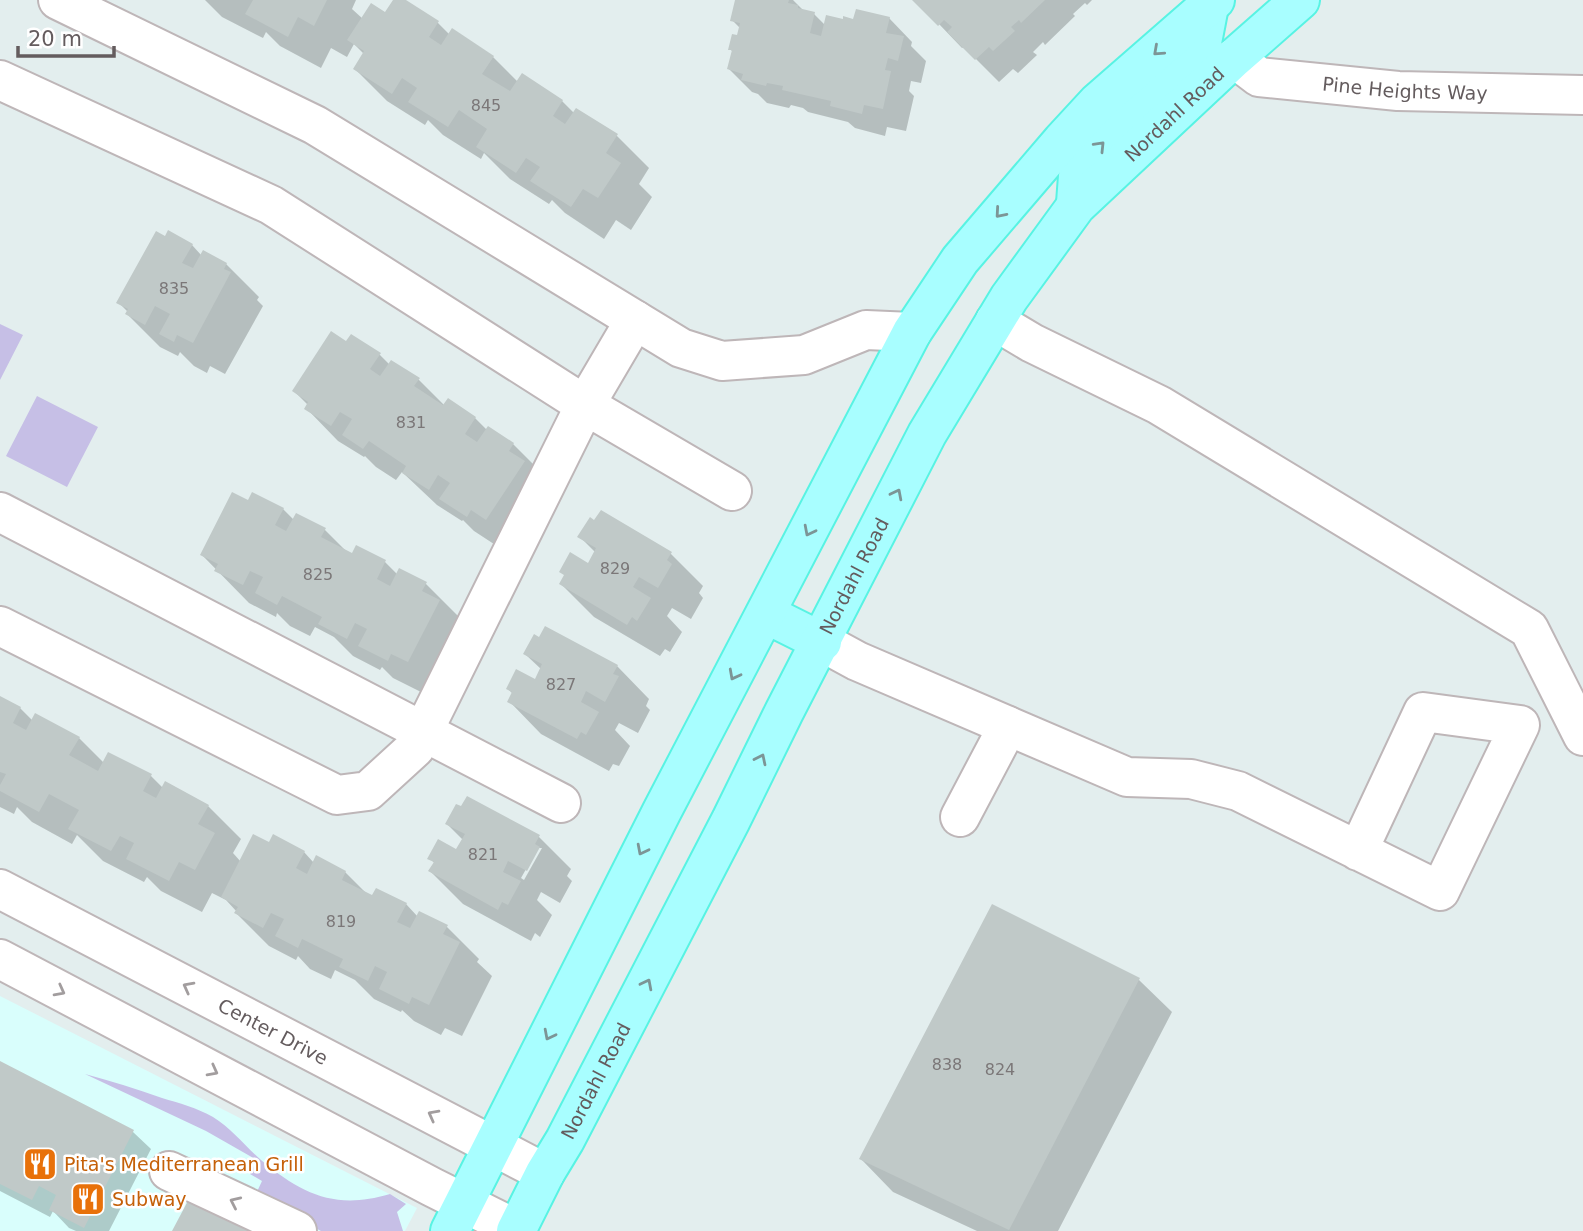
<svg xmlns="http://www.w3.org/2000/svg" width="1583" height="1231" font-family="'DejaVu Sans',sans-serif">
	<rect width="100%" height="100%" fill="#e3eeee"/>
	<path fill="#d9fefc" d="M0,996L417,1208L405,1231H0Z"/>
	<path fill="#c6bfe6" d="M0,324L23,335L0,380Z
		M37,396L98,427L67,487L6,456Z
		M85,1074C111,1081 137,1089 162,1098C179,1103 197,1108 213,1117C231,1128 245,1146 261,1160C303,1195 336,1210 390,1194L406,1204L397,1212L403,1231H321L255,1196L262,1181L250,1174L257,1160L206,1131Z"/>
	<path fill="#0003" fill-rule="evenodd" d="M205,0H356L352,9L363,19L386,15L395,0H402L438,23L450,35L493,57L518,82L562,101L574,113L617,136L649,168L639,184L652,197L631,230L616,220L604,239L565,213L552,200L549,204L510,179L484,153L481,159L443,135L428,120L425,125L387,101L355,69L364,54L354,44L347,57L331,48L321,68L280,46L266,32L263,38L222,17Z
		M737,0H793L805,12L814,14L825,25L889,18L912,42L911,46L926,61L921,83L911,81L909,91L914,96L906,131L887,127L885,136L855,128L848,122L808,112L803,108L791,105L789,108L767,103L758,94L752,92L729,69L733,52L730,49L739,37L741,29L732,20Z
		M916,0H1092L1087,5L1085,3L1073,14L1075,16L1045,45L1043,42L1033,52L1037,55L1018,73L1013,69L999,82L964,47L962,48Z
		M192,245L202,256L226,264L259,297L257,300L263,306L225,374L210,366L207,373L194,366L180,352L178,356L160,347L127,314L128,312L119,303Z
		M346,343L380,355L390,365L419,380L445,406L475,418L487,430L513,444L546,477L500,548L474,531L463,520L462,521L437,505L402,472L396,480L376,467L365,456L364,457L338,441L306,408L308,405L294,391Z
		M249,502L283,509L294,520L296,515L325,530L348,553L385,562L397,574L426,584L458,616L457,619L471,634L441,693L424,685L421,692L393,678L382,667L380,670L353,656L334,637L315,627L310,636L290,626L277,613L276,617L249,603L202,555Z
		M580,537L670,553L703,586L699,593L703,598L691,619L672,608L667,616L682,632L670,652L665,649L660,656L594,617L561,584L589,565L596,553Z
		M525,654L617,666L649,699L646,706L650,710L638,733L619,723L615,730L630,746L619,766L613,764L609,771L541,734L509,701L513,694L508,689L536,682L542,670Z
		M0,697L20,708L33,721L79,738L104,763L151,776L163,788L208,806L241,839L233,853L241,862L270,844L304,852L314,863L345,872L368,895L406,904L418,917L446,926L479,959L477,962L492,976L462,1036L445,1028L441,1035L414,1021L402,1010L401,1012L374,999L355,980L335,970L331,979L310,969L298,956L296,960L269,946L236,913L237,912L226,900L212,893L202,912L161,891L147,877L144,882L103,861L77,835L72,844L32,822L17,807L14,814L0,807Z
		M447,824L539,837L571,869L567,876L572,881L560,903L541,892L537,900L552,915L540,937L535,933L531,941L463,904L430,871L435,864L430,858L457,851L463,840ZM538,848H542L524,880L521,878Z
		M993,906L1139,980L1172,1012L1058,1231H977L893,1192L861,1159Z
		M0,1063L133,1132L151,1149L109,1231H76L69,1228L53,1211L50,1217L0,1191Z"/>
	<path fill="#c0c9c8" d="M253,0H327L314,26L298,17L288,37L245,14Z
		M393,0H406L439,21L429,37L441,45L452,28L494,56L482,74L510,91L522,73L563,100L553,116L565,124L576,108L618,134L606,153L621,163L598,198L583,189L571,207L530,181L540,167L526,158L516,173L476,147L487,129L459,110L448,127L408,102L417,88L402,78L392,94L353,69L364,51L347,40L371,3L385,12Z
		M735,0H789L788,3L798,5V8L815,12L810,33L821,36L826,15L843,19V16L853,19L856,9L890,17L886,33L904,36L898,61L888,58L885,70L891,71L883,109L864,105L862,114L830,106L831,101L782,90L783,86L767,83L766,86L741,80L743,74L727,69L732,50H728L732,34L737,35L740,23L730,21Z
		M912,0H1045L1021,23L1019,20L1011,27L1015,31L993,51L989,47L975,60L947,32L952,27L944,20L938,26Z
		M168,230L193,244L182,263L193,268L203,250L227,263L224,269L231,272L193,343L177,335L174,342L159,334L170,314L155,306L145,325L125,314L128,309L116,303L156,231L165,236Z
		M331,331L346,341L351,334L381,353L370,369L380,376L391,360L420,378L414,386L443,405L448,398L476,417L465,434L477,442L488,426L514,443L509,451L525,461L486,520L471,510L467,517L439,499L450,483L438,475L429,490L402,473L406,466L369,441L363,449L342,435L352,419L340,412L331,426L304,409L308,402L292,391Z
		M232,492L248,500L252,492L284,508L275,525L286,531L296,513L326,528L321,537L352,553L356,545L386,560L377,579L390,586L399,568L427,582L422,591L440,600L408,662L391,654L388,661L358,646L367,629L355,623L347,639L318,624L322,617L282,596L277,605L255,593L263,577L250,571L243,585L214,571L218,564L200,555Z
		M601,510L672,552L667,560L672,564L658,588L639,577L633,587L651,598L637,621L632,617L627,625L559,584L564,575L559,572L570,552L588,563L596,548L577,537L590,517L594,520Z
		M545,626L618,665L613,674L619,676L605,702L586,691L581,702L599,712L586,735L581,732L577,739L507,702L512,692L506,689L516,669L535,679L542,664L523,654L534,634L539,637Z
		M0,696L21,707L13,723L26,730L35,713L80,737L69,755L98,771L108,752L152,774L143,791L156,798L165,781L209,805L198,824L215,833L195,870L179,862L169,881L126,859L134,843L120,836L111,851L68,829L79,810L49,794L39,812L0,791V785L6,774L0,772Z
		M467,796L540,835L535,844L540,847L527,871L508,861L503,872L521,881L508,905L502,902L498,910L428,871L434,862L427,859L438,839L456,849L465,834L445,824L456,804L461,806Z
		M253,834L269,842L273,834L305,851L296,868L307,874L316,855L346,871L342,880L372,895L376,888L407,903L397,922L410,928L419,911L448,925L443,934L460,942L429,1005L412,997L409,1004L379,989L387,972L375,966L368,981L339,967L343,959L302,939L298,948L275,936L284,919L271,913L263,928L234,913L238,907L221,897Z
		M992,904L1140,978L1009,1230L859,1159Z
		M0,1061L134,1130L84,1228L49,1210L56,1195L39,1186L32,1200L0,1184Z
		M190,1197L270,1231H172Z"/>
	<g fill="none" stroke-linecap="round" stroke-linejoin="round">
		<g stroke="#beb6b8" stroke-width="42">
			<g id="minor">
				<path d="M58,0L315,125L681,348L722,361L804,355L866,330L912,332"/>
				<path id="s1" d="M1234,58L1259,77L1398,91L1583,95"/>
				<path d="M0,80L271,205L585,405L415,748L368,791L337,795L0,626"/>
				<path d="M635,320L585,405L732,491"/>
				<path d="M995,321L1032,343L1159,405L1529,629L1583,736"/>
				<path d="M0,512L561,803"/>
				<path d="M822,642L857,661L1127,777L1191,779L1238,791L1440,891L1520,725L1423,712L1358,851"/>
				<path d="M960,817L1008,726"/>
				<path id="s2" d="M0,889L545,1173"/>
				<path d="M0,959L432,1187L516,1229"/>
				<path d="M169,1171L297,1231"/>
			</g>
		</g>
		<g stroke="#58f3e3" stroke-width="42">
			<g id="major">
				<path d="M1076,203L1078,176L1094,151L1124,121L1200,53L1209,6"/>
				<path d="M766,614L822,642"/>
				<path d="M450,1231L662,811L912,332L960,260L1062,141L1098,102L1215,0"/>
				<path id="s3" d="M516,1231L545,1173L565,1140L731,820L784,712L927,434L1009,298L1076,206L1234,58L1300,0"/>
			</g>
		</g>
		<use href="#minor" stroke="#fff" stroke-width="38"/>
		<use href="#major" stroke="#a8feff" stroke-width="38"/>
	</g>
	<defs><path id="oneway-chevron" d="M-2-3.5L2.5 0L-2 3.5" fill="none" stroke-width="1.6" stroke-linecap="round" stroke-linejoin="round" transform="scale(1.75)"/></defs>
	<g stroke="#7c9596">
		<use href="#oneway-chevron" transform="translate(1158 51) rotate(138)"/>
		<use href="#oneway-chevron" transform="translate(1100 146) rotate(-46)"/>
		<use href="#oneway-chevron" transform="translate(1000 213) rotate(131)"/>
		<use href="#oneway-chevron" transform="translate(897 494) rotate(-63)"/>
		<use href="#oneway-chevron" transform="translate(809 531) rotate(117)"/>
		<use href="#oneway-chevron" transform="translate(734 675) rotate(118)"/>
		<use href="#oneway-chevron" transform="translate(761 759) rotate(-64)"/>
		<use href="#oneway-chevron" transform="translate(642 850) rotate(117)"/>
		<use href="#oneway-chevron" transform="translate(647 984) rotate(-63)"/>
		<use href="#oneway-chevron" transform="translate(549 1035) rotate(117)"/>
	</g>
	<g stroke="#a29d9e">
		<use href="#oneway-chevron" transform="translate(188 987) rotate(-152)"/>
		<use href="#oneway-chevron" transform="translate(60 991) rotate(28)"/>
		<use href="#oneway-chevron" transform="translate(213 1071) rotate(28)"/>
		<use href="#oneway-chevron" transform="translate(433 1115) rotate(-152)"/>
		<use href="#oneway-chevron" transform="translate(235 1202) rotate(-155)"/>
	</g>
	<defs>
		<g id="restaurant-square" transform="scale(1.75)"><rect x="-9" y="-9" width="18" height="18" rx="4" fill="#e8710a" stroke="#fff"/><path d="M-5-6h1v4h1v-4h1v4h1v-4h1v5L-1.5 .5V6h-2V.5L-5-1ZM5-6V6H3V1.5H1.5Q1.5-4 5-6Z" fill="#fff"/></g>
	</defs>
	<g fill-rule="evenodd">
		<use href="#restaurant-square" x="40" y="1164"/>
		<use href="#restaurant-square" x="88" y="1199"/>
	</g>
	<g text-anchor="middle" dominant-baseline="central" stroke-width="5" stroke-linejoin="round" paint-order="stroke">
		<g font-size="16" fill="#7b7778">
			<text x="486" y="105">845</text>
			<text x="174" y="288">835</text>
			<text x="411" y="422">831</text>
			<text x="615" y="568">829</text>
			<text x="318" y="574">825</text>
			<text x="561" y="684">827</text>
			<text x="483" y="854">821</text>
			<text x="341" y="921">819</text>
			<text x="947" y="1064">838</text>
			<text x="1000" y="1069">824</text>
		</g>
		<g font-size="19" fill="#645c5e" stroke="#fff">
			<text stroke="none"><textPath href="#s1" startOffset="178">Pine Heights Way</textPath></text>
			<text stroke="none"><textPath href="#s3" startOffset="1304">Nordahl Road</textPath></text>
			<text stroke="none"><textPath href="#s3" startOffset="737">Nordahl Road</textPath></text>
			<text stroke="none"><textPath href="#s2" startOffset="308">Center Drive</textPath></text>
			<text stroke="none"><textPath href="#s3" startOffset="170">Nordahl Road</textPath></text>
		</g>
		<g font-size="19" fill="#c56008" stroke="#fff" text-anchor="start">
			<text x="64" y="1164">Pita's Mediterranean Grill</text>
			<text x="112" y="1199">Subway</text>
		</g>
	</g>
	<path d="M18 46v10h96v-10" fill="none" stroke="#645c5e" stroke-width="3.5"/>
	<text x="28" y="46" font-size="21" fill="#645c5e" stroke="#ffffff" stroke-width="5" paint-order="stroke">20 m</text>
</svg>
